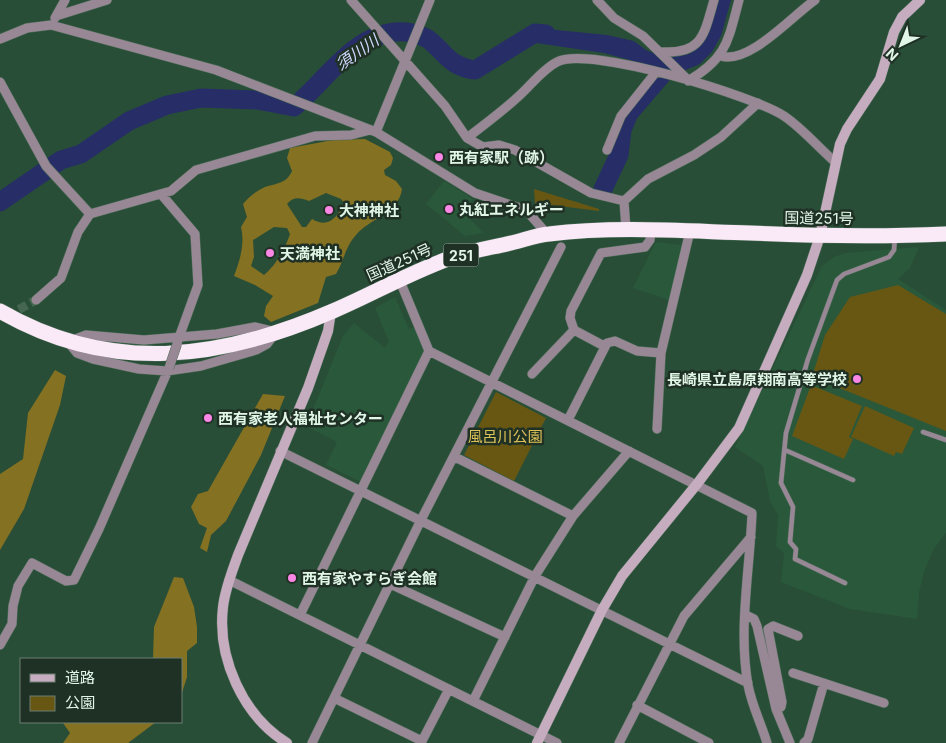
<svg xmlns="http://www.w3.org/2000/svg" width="946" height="743" font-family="Inter,'Noto Sans JP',sans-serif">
	<rect width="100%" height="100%" fill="#294e37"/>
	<path fill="#2a583b" d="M444,181L473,199L464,213L484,233L465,236L426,204Z
		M656,242L682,245L669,300L633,288Z
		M919,247L910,268L898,279L946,310V533L933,550L924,572L919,592L917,619L850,609L781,582L784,553L776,546L778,515L770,501L763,466L735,447L822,266L834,257L845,253Z
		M395,297L409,329L415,327L424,350L361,482L326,465L337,442L306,426L343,336L354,323L385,348L389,342L375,308Z"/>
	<path fill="#675713" d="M534,189L599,209V211L535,203Z
		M898,285L946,314V431L812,377L825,335L850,297Z
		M811,385L862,406L849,437L853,439L844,459L792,436Z
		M496,392L546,418L514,481L464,455Z
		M865,406L914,428L902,454L896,452L894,456L851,437Z"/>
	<path fill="#857122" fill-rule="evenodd" d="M365,139L390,152L393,158L391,165L384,170L385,175L396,181L402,189C399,213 369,219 356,235C345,247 344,261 336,274L326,277L318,303L271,322L264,316L266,306L273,296L255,285L234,276C240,260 245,244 241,227L247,217L243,204C249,197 256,191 265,187C277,183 286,184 292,171L287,158L290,148L333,140ZM326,193L341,199L345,204C336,217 329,229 312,219L306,227H302L287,204C294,196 300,198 309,201ZM274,227L287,228L290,234C285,249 276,265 264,275L251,266L254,257L253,240Z
		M55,370L66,376L60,405L24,509L0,550V474L23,459L28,413Z
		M263,394L285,396L261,455L226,521L211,535L207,552L200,548L207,528L199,524L191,507L198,494L208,491Z
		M174,577L183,578L194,607L197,627V643L187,651V677L181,696V659H153L154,627Z
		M66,722H156L128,743H63L70,733L63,723Z"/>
	<path fill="#272e67" d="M717,0H731L721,36L712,52L700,64L686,70L673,72L604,53L516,40L537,28L607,35L634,41L646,50L658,55L679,56L689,54L700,45Z"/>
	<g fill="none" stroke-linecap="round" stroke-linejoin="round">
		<path stroke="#272e67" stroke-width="19" d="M603,189L619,155L622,130L629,113L671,64
			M0,202L61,160L81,154L129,121L167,105L201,98L257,100L294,107C328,79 357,28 406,32C413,33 421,35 428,39C446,53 450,67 475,70L535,33L546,34"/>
		<path stroke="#456751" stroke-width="9" stroke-dasharray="9 4.5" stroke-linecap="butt" d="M7,316L36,300"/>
		<g stroke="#4a6c57" stroke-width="5.5">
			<path id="lane" d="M923,432L946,440
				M785,450L853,480
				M845,583L795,559L796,549L790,542L793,507L781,483L786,433L808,359L837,280L844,274L889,257L894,250L895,237"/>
		</g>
		<g stroke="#4a6c57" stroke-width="10">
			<path id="street" d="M351,0L445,106L467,138L483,147L499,145L515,150L591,193L624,201
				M597,0L614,18L643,36L688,80
				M56,16L107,0
				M55,18L65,0
				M0,39L27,28L51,25L216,70L376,132L475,193L526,210L547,234
				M662,52C703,54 704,34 714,0
				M721,56C749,65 793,15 815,0
				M688,81C727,58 728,41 739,0
				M0,82L46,166L90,214
				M376,132L430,0
				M467,138C485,124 504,110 520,95C532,84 543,69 557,62C588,45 754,96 784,116C802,128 818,147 835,162
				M607,150L621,116L656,72
				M161,194L195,234L198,285L177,343
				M624,201L648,179L694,155L721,137L758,103
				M624,201L626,229
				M400,281L429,351L752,513C750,569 738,629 748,685C752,706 761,723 767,743
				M36,300L61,278L78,232L90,214L171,191L196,170L315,136L351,135L370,130
				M255,327L276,332L267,344L256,350L201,366L167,371L139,369L93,359L77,353L68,342L86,335L144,340L217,334Z
				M604,346L574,330L570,318L571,311L601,253L645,247L650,240L651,230
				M532,374L574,330
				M568,420L607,343L615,341L637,351L661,353
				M657,429L661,353L690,231
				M280,451L748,683
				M455,457L573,516
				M229,580L557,743
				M390,584L505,637
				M300,615L429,351
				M746,615L754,619L757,626L776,709L790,743
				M0,645L12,624L13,606L18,586L32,563L66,581L74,580L99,529L169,368
				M793,673L884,703
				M334,698L422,741L449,689
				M473,701L535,576L573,516L629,451
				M637,705L709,743
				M776,709L781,707L782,702L768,629L773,626L798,636
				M312,743L421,520L561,247
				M619,743L684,616L751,537
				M804,743L808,739L824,683"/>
		</g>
		<g stroke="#4a6c57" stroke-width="11">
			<path id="secondary" d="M287,743C243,716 217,658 223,607C225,589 232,572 238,555L308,388L328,331L331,312
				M537,743L602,610L622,576L697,484L739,428L807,275L820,236L840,144L847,129L880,79L894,32L902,17L920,0"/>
		</g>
		<g stroke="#4a6c57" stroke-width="16">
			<path id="highway" d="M0,311C111,375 220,360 333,311C375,293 416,269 459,255C476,250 494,247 511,243C524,240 537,235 549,234C616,226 683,231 750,233C816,236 881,237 946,234"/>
		</g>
		<use href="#lane" stroke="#988794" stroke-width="4.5"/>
		<use href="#street" stroke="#988794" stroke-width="9"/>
		<use href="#secondary" stroke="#c6acbf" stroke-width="10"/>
		<use href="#highway" stroke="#fae9f6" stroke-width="15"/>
		<g stroke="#4a6c57" stroke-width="10" stroke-linecap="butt">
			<path id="street-bridge" d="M169,368L177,344"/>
		</g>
		<use href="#street-bridge" stroke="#988794" stroke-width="9"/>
	</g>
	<g fill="#fb87e5" stroke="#1f3025" stroke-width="2">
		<circle cx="439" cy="157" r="5"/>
		<circle cx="449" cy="209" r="5"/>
		<circle cx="329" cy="210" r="5"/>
		<circle cx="270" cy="253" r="5"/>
		<circle cx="857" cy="379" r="5"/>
		<circle cx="208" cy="418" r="5"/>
		<circle cx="292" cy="578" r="5"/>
	</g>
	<g text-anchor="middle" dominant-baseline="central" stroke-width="5" stroke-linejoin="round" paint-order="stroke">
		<rect fill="#1f3025" stroke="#a7bbad" stroke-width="1" x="443.5" y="243.5" width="35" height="23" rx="4"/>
		<g font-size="14" font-weight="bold" fill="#e1f6e7">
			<text x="461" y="255">251</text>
		</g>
		<g font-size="15" font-weight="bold" fill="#e1f6e7" stroke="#1f3025" text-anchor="start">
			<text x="449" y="157">西有家駅（跡）</text>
			<text x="459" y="209">丸紅エネルギー</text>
			<text x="339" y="210">大神神社</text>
			<text x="280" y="253">天満神社</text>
			<text x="847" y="379" text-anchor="end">長崎県立島原翔南高等学校</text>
			<text x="218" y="418">西有家老人福祉センター</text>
			<text x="302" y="578">西有家やすらぎ会館</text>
		</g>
		<g font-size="15" fill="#e1f6e7" stroke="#1f3025">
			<text transform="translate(819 218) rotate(1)">国道251号</text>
			<text transform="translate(399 262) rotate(-24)">国道251号</text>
		</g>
		<g font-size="15" fill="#ddc157" stroke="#1f3025">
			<text x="505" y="436">風呂川公園</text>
		</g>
		<g font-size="16" font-style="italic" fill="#d1daff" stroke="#1f3025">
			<text transform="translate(357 52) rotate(-35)">須川川</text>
		</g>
	</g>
	<rect x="20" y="658" width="162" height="65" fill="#1f3025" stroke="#6d7f73"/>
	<rect x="30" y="674" width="25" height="8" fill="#c6acbf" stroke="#6d7f73"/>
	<text x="65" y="683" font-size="15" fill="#e1f6e7">道路</text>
	<rect x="30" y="696" width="25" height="15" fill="#675713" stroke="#6d7f73"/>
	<text x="65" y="708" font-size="15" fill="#e1f6e7">公園</text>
	<g transform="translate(901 45) rotate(223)" stroke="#1f3025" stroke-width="4" paint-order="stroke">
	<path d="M0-4L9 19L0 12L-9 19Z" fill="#e1f6e7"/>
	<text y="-8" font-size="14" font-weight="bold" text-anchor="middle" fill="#e1f6e7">N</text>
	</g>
</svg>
